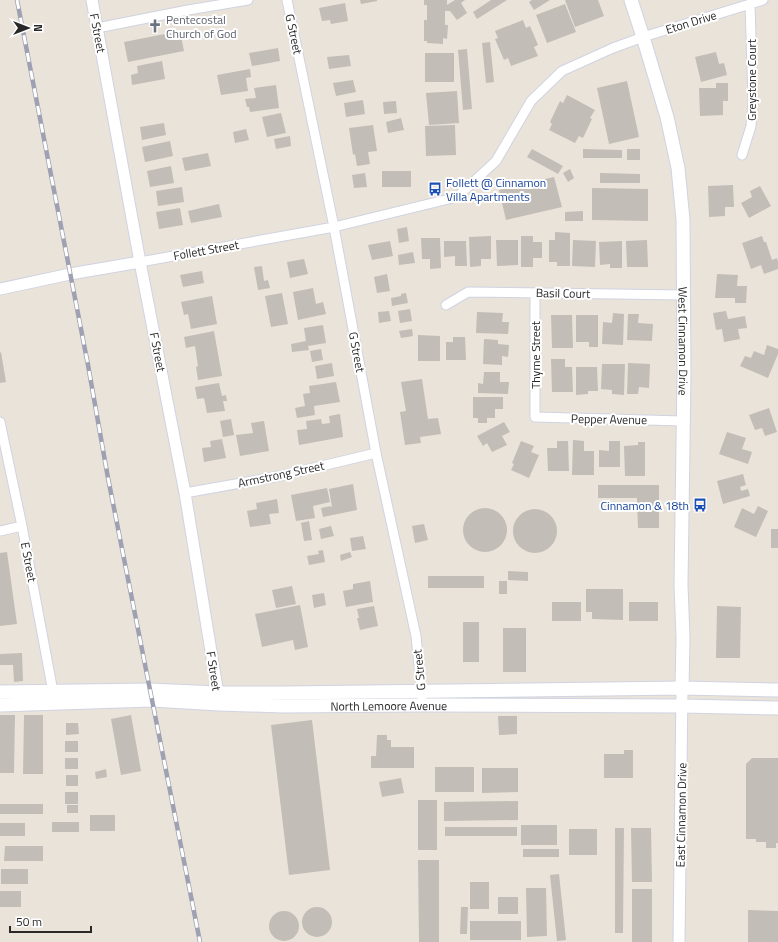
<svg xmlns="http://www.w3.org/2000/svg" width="778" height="942" font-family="'Titillium Web',sans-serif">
	<rect width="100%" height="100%" fill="#eae3da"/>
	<path fill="#c2bdb6" d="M360,0H377V1L361,4Z
		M424,0H447V5L455,0H465L461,3L467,13L457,20L450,11H445V25H448L447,39L443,38V44L427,43V41H424V20H427V5H424Z
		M491,0H507L477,19L473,12Z
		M532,0H550L534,10L529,2Z
		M565,0H598L604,16L575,27Z
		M345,3L348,21L331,24L330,20L322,21L319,8Z
		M565,4L576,32L547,43L536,15Z
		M523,20L526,28L530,26L538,45L534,47L538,56L511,66L508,58L504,60L495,39L498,38L495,31Z
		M180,31L184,51L128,62L124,42Z
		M490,42L494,82L486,83L482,43Z
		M278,48L280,61L252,66L249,53Z
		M467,49L472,109L463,110L458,50Z
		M716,52L719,64L724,63L727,75L701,82L695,57Z
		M425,53H454V82H425Z
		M349,55L351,66L329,69L327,57Z
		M162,61L165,79L132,85L131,75L138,73L137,66Z
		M250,69L251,77L246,78L248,91L221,95L217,75Z
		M353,80L356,92L336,96L333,83Z
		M627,81L639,137L609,144L597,88Z
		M716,83H728V101H723V115L700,116L699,88H716Z
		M276,85L279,108L250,112L249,107H247L245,99L256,98L254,88Z
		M457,91L459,123L429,125L426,93Z
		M567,95L595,110L590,118L592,119L583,138L579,136L575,143L549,130L552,124L550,122L560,101L563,103Z
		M363,100L365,114L346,117L344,103Z
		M396,101L397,113L384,114L383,102Z
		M281,113L286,133L267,137L262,117Z
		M401,118L404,130L388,133L386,122Z
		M164,123L166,135L142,140L140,127Z
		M373,125L377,151L368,152L370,164L357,166L355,154L353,155L349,128Z
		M455,125L456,155L426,156L425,126Z
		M246,129L249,140L235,143L233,132Z
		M290,136L291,146L276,149L274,139Z
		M170,141L173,156L145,162L142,147Z
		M532,149L563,166L558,174L527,157Z
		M583,149L622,150V158H583Z
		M627,149H640V160H627Z
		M208,153L211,166L185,171L182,158Z
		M171,166L174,183L150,187L147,171Z
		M570,169L574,178L568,182L563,173Z
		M382,171H411V187H382Z
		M365,173L367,187L354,188L352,175Z
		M600,173L640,174V183H600Z
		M554,177L562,207L506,220L499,190Z
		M733,185L734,207H725V216L709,217L708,186Z
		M760,186L771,206L749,218L741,203L752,197L750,191Z
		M182,187L184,202L158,206L156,191Z
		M592,188L648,189V221L592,220Z
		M219,204L222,217L191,223L188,211Z
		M180,208L183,225L159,229L156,212Z
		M583,211V221H565V212Z
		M407,227L409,241L399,243L397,229Z
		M555,232L570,233V266H557V262H549V240H555Z
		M491,236V259H481V266L470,267L469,237Z
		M521,236H533V242H542V258H533V267H521Z
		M762,236L764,242H766L772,260L777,258L778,262V269L764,274L761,265L751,269L742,243Z
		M421,238H440L441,268L430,269V259H422Z
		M496,240H518V265L497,266Z
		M573,240L596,241L595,267L572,266Z
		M647,240L648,267H627L626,241Z
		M390,241L393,256L372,260L368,245Z
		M444,241H466L467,266H455V256L444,257Z
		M622,241V268H610V264L600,265L599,242Z
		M413,252L415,263L399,265L398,255Z
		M304,259L308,274L290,278L287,262Z
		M262,266L264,281L268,280L270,288L258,290L254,267Z
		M202,271L204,283L183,287L180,275Z
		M387,274L390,291L377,293L374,277Z
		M717,274L738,275L737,286H747L746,303H735V298H715Z
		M313,288L316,304L323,302L326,314L298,320L293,292Z
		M282,293L288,324L271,327L265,296Z
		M406,293L408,303L392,306L391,298L401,296V294Z
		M212,296L217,324L191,329L188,314L184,315L181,302Z
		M410,309L412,321L400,323L398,311Z
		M389,311L391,321L379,323L378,312Z
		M726,311L728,319L745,316L747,328L738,329L740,339L724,342L722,329L716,330L713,313Z
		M477,312L503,313L502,322H509L508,334L476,333Z
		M613,313L624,314L623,345L602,344L603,322L612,323Z
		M628,314H639L638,323L653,324L652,341L627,340Z
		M551,315H572L573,348H552Z
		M576,315H598V347H589V342H576Z
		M323,325L326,343L308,346L309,350L292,352L291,344L306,341L304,328Z
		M412,329L413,336L401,338L399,331Z
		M214,331L222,376L198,380L196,367L198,366L195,346L186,348L184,337Z
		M418,335L440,336V361H418Z
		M453,337H465L466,360H446V342H453Z
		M484,339L498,340V344L509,345L508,357L502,356V365L483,364Z
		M767,345L778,349V354L768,378L740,366L745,356L751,358L754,351L764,355Z
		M321,349L323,360L312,362L310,351Z
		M1,352L6,382L0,383V353Z
		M551,359H565V367H572L573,392H552Z
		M332,363L334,376L317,379L315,366Z
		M628,363L650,364L649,388L639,387L638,394H627Z
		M602,364H625L624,395L612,394V390L601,389Z
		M576,367H597L598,391H588V394L576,395Z
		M484,372H500V382H509L508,394L478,393V383L483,384Z
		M422,379L428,419L438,418L441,434L420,437L421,443L405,445L400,412L406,411L401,382Z
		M336,382L340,402L314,406L315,415L297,418L295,408L305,406L303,394L310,393L309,386Z
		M219,383L222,396L226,395L227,401H223L225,411L207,413L204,398L197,399L195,387Z
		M473,397H503V409H495V418H487V423H478V418H473Z
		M769,408L777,432L765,436L762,428L755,430L749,415Z
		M340,414L343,437L299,445L297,430L307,429L306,421L321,419L322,424L330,423L329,416Z
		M231,419L234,435L223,437L220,421Z
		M264,421L269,451L240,456L236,435L253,433L251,423Z
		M504,422L510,432L502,436L507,445L492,452L487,443L483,446L477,436Z
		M727,432L746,438L742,449L752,452L748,464L719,454Z
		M222,439L226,458L204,462L202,448L211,447L210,441Z
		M573,440L584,441V451H594V475H572Z
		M521,441L534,446L531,452L539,455L529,478L511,470L514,464L512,463Z
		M557,441H568L569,471H548L547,448H557Z
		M609,441H620V467H599V450L609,451Z
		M638,442H645V476H625L624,446L638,445Z
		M743,474L746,485L740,487L741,491L748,489L750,496L723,504L717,481Z
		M353,484L357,510L323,517L321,508L331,506V507H332L329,489Z
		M598,485H659V528H638L637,498H598Z
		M327,488L330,502L313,506L315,518L296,521L291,495Z
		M277,499L279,513L269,514L271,524L250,527L247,511L257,509L256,503Z
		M758,506L768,511L756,537L734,527L742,508L754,514Z
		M463 530a22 22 0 1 1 44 0a22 22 0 1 1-44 0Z
		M513 531a22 22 0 1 1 44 0a22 22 0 1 1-44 0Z
		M309,521L312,540L304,541L301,523Z
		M424,524L428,540L415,543L412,526Z
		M331,526L334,536L321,539L319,529Z
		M771,529H778V548H771Z
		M363,536L366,549L352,551L350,538Z
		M323,550L325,562L309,565L307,556L319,554L318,551Z
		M7,552L17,624L0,626V553Z
		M350,552L352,557L341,561L340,555Z
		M508,571L528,572V581L508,580Z
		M428,576H484V588H428Z
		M370,581L373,602L346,607L343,591L353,589V584Z
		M499,581H507V594H499Z
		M292,586L296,604L276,608L272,590Z
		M586,589H623V620L592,619V612H586Z
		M324,593L326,605L314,608L312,595Z
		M552,602H581V621H552Z
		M629,602H658V621H629Z
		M300,605L308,647L295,650L293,640L262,647L255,614Z
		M374,606L378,626L360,630L357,618H359L357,609Z
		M717,606L741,607L740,658H716Z
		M463,622H479V662H463Z
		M503,628H526V672H503Z
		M22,653L23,681L14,682L13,665H0V654Z
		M0,715H15L14,773H0Z
		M24,715H43V774H23Z
		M131,715L141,771L121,775L111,719Z
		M498,716H517V734L499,735Z
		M312,720L330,870L289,875L271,725Z
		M66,723H78L79,734L66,735Z
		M377,735H387V740H391V747H414V768H371V756H376Z
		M65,741H78V752H65Z
		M624,750H633V778H604V754H624Z
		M65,758H78V769H65Z
		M752,758H778V843H776V848H766V842H756V839H746V764Z
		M435,767H474V792H435Z
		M482,768H518V792L482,793Z
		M106,769L107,777L96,779L95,772Z
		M66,775H78V786H66Z
		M401,778L404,793L382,797L379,782Z
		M65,792H78V804H65Z
		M418,800H437V850H418Z
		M518,801V820L444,821V802Z
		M0,804H43V814H0Z
		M67,805H78V813H67Z
		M90,815H115V831H90Z
		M52,822H79V832H52Z
		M0,823H25V836H0Z
		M521,825H557V845H521Z
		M445,827H517V836H445Z
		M615,828H624L623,933H615Z
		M631,828H651L652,882H632Z
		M569,829H597V855H569Z
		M5,846H43V861H4Z
		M523,849H559V857H523Z
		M418,860H439V942H419Z
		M1,869H28V884H1Z
		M559,874L566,940L557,941L550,875Z
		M470,882H489V909H470Z
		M526,888H546L547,936L527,937Z
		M632,889H652V942H632Z
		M0,891H21V907H0Z
		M498,897H518V914H498Z
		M302 922a15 15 0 1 1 30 0a15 15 0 1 1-30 0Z
		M461,907H468L467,934H460Z
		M748,910L778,911V942H748Z
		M269 926a15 15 0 1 1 30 0a15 15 0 1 1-30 0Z
		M470,921H521V940H470Z"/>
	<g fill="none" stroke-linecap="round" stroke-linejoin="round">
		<g stroke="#d0d3e1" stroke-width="11">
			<path id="minor" d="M287,0L334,227L376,453L416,636L422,697
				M97,28L188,10L248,0
				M742,155L751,126L753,102L750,4
				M140,262L334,227L457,197L496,161L531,101L562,71L613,48L643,37L763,0
				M535,293V417L683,421
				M446,305L468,292L684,295
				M0,422L22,526L54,697
				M185,493L280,476L376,453
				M0,531L22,526"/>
		</g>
		<g stroke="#d0d3e1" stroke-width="13">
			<path id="tertiary" d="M92,0L140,262L185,493L219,700
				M0,289L70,274L140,262
				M679,942L682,688"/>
		</g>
		<g stroke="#d0d3e1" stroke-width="15">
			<g id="secondary">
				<path id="s1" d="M631,0L643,37L667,117L678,168L683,220L684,373L681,585L683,638L682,688"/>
				<path d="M0,692L150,690L218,693H284L682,688L778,690"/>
				<path id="s2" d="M0,705L152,700L219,704L282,706L422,705L682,706L778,708"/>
			</g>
		</g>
		<use href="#minor" stroke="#fff" stroke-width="9"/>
		<use href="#tertiary" stroke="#fff" stroke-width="11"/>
		<use href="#secondary" stroke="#fff" stroke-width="13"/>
		<g stroke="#9ea1b2" stroke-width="4.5">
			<path id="rail" d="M17,0L88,365L108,478L200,942"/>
		</g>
		<use href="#rail" stroke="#fff" stroke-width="3" stroke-dasharray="9" stroke-linecap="butt"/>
	</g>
	<defs>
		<g id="church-bare" transform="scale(1.08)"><path d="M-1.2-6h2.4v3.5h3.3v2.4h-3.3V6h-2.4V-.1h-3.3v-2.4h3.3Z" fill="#6b7280" stroke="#fff" stroke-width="2.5" paint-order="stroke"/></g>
		<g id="bus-bare" transform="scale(1.08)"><path d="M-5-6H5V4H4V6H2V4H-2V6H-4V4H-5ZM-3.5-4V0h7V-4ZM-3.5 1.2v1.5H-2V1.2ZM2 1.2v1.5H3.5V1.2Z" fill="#1a4fb4" stroke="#fff" stroke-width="2.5" paint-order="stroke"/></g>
	</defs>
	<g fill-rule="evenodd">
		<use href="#church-bare" x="155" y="26"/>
		<use href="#bus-bare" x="435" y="189"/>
		<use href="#bus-bare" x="700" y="505"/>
	</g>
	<g text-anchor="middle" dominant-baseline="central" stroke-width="4" stroke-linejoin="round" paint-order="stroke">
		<g font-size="12" fill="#5b616d" stroke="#fff" text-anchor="start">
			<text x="166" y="19">Pentecostal<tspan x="166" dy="14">Church of God</tspan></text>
		</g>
		<g font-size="12" fill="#282828" stroke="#fff">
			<text transform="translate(691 22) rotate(-17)">Eton Drive</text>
			<text transform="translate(98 33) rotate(79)">F Street</text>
			<text transform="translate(294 34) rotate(78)">G Street</text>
			<text transform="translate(751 80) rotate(-90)">Greystone Court</text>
			<text transform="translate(206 250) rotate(-10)">Follett Street</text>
			<text transform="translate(563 293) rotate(1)">Basil Court</text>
			<text stroke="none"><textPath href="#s1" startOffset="348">West Cinnamon Drive</textPath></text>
			<text transform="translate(158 352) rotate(79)">F Street</text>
			<text transform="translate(357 352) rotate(79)">G Street</text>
			<text transform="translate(535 355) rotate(-90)">Thyme Street</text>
			<text transform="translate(609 419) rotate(1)">Pepper Avenue</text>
			<text transform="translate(281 474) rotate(-12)">Armstrong Street</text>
			<text transform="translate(29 562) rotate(79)">E Street</text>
			<text transform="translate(419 670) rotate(-96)">G Street</text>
			<text transform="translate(214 671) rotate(81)">F Street</text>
			<text stroke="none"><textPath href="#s2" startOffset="389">North Lemoore Avenue</textPath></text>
			<text transform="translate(681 815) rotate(-89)">East Cinnamon Drive</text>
		</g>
		<g font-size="12" fill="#164399" stroke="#fff" text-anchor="start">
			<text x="446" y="182">Follett @ Cinnamon<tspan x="446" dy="14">Villa Apartments</tspan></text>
			<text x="689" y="505" text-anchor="end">Cinnamon &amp; 18th</text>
		</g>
	</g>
	<g transform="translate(28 28) rotate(90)" stroke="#ffffff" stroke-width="3" paint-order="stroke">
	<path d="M0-3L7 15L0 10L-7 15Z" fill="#282828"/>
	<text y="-6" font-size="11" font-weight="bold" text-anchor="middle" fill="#282828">N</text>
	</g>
	<path d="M10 926v6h81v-6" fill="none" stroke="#282828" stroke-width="2"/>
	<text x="16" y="926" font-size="12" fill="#282828" stroke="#ffffff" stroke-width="3" paint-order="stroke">50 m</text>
</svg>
